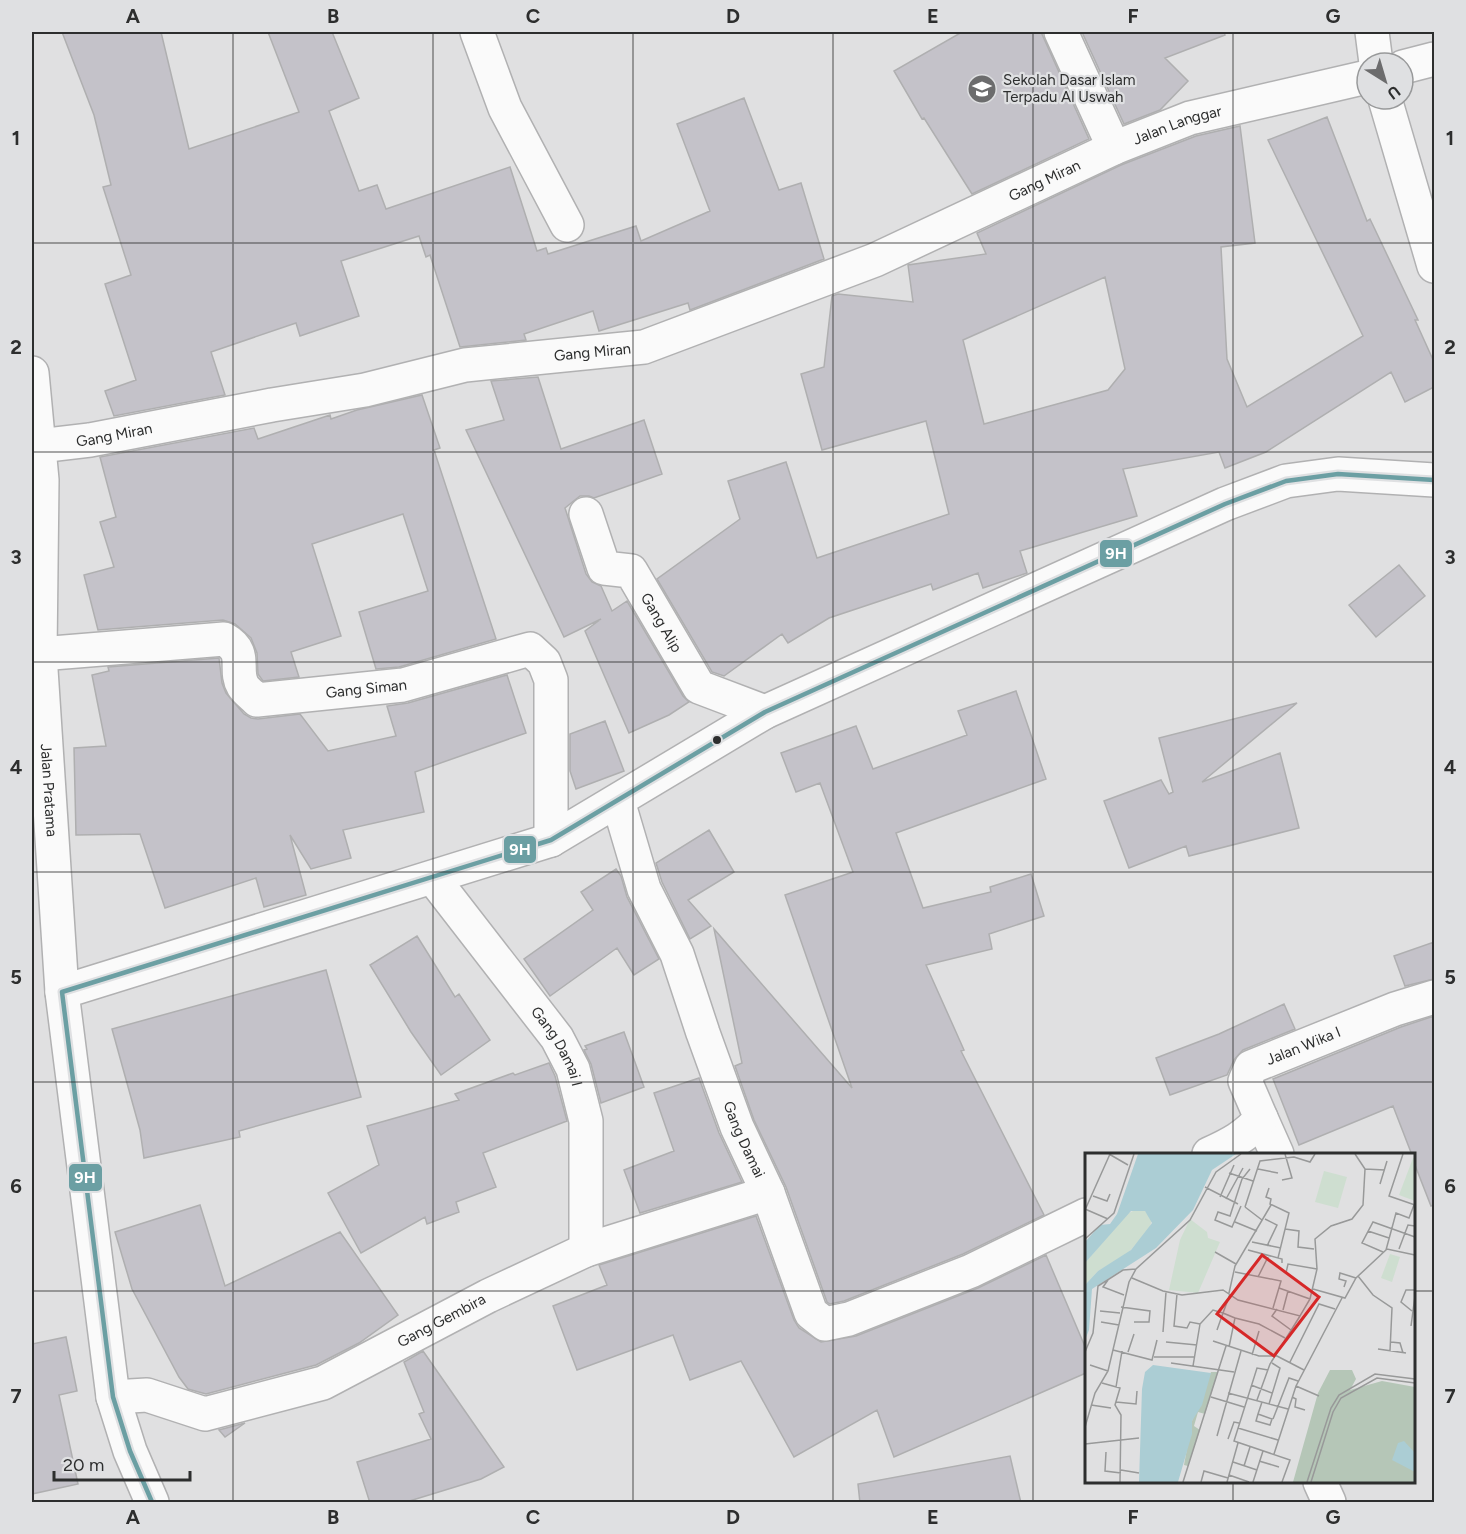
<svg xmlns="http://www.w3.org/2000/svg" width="1466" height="1534" font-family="Figtree,sans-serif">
	<rect width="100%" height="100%" fill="#e0e0e1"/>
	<path fill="#c4c2c9" stroke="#afafb0" stroke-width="1.5" fill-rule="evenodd" d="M62,32H161L189,149L299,112L268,32H332L359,98L329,111L359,191L377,185L386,209L510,167L537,251L546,248L548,254L636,226L641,241L710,211L677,124L744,98L779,190L801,183L824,259L690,310L688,303L599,331L593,311L524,334L526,340L460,347L430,255L426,257L419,236L341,261L359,316L300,336L296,323L211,352L225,395L114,416L105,391L136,380L105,284L131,275L103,187L111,185L94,115Z
		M962,32H1041L1089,139L972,194L924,118L922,119L894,71Z
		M1082,32H1224L1225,35L1165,58L1188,81L1160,110L1124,124Z
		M1327,117L1367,221L1370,219L1418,320H1415L1434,362V387L1405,402L1391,372L1266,452L1225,468L1219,452L1123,469L1137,516L1020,551L1027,573L983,588L978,573L933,590L931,584L829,618L788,643L782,634L724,676L712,672L657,579L740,519L728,481L786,462L817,558L949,514L926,421L822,450L801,374L824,367L832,296L838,294L913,302L908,265L986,254L977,233L1121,165L1196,136L1240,126L1255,243L1221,247L1227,359L1247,407L1363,336L1268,140ZM1105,277L1125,369L1108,390L984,424L963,340Z
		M538,377L561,449L644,420L662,474L594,498L589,496H580L565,508L586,574L592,582L601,586L612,611L627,601L683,696L689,702L669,715L629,733L585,631L601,619L564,637L466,430L504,420L491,381Z
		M422,395L440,448L434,450L496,639L399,667L376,669L359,612L428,591L403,514L312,544L341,636L291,652L299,677L263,681L258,674L257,653L251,638L235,624L223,620L98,630L84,575L114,567L100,522L116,517L100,457L254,428L258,439L330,415L331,419L357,410Z
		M1399,565L1425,596L1376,637L1349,605Z
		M219,658L222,683L226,693L244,714L251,718L258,719L300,714L328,751L396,736L387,706L408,703L507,675L526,733L415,772L424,812L343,830L351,858L311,869L290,835L306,895L264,907L256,878L165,908L140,834L76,835L74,748L106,746L92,675L109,671L108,667Z
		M1016,691L1046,779L896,833L923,908L991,892L990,887L1031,874L1044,916L989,934L992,949L926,965L964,1050L961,1051L1044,1215L963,1254L844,1301L830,1304L827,1302L786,1187L754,1120L735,1066L742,1063L714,929L852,1088L785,895L853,872L820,783L796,792L781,753L856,726L873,769L967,735L958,711Z
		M1297,703L1202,782L1280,753L1299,828L1189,856L1186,846L1129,868L1104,801L1161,780L1169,794L1173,792L1159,738Z
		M605,721L624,771L576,789L570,771V734Z
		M709,830L734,872L688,900L711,926L690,939L662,882L656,863Z
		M616,869L621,876L627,897L659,959L634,975L617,948L550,996L524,959L593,910L581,892Z
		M417,936L455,997L459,994L490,1040L441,1075L411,1032L370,965Z
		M1434,942V979L1405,986L1394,956Z
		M326,970L361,1097L239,1131L240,1137L144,1158L140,1130L112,1029Z
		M1284,1004L1295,1029L1243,1050L1234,1060L1227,1075L1170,1095L1156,1058L1219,1034Z
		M1434,1016V1205L1431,1206L1413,1160V1155H1412L1393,1106L1299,1145L1273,1079L1401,1027Z
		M624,1032L644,1087L601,1103L591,1064L584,1050L587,1049L585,1046Z
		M549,1063L555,1076L567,1121L483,1153L496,1187L456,1202L459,1212L427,1224L425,1217L361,1253L328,1193L379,1165L367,1126L459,1100L455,1094L513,1073L515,1075Z
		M699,1078L719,1133L742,1182L640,1213L624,1170L674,1151L654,1093Z
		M200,1205L225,1286L340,1232L398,1315L359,1343L316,1365L206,1394L188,1389L179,1377L132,1289L115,1232Z
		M756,1216L794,1320L799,1328L821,1342L856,1336L978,1288L1046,1255L1086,1349V1373L894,1457L877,1410L794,1457L741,1361L690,1380L673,1335L577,1370L553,1306L607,1285L599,1265Z
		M66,1337L77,1391L59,1395L78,1484L32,1494V1344Z
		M423,1351L504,1467L481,1479L403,1503H370L357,1462L431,1439L419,1414L424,1412L404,1362Z
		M245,1423L225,1437L219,1430Z
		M1010,1456L1021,1503H860L858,1484Z"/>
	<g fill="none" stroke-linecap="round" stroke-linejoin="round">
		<g stroke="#b1b1b2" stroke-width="36">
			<g id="minor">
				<path d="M477,32L505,108L567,225"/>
				<path id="s1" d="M1061,32L1114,148L1190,118L1367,77"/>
				<path d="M1372,32L1376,63"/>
				<path d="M1403,67L1434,59"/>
				<path d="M1385,99L1434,266"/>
				<path id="s2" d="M32,373L42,480L40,654L62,992"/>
				<path id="s3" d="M39,446L90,440L272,405L365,390L465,365L644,347L875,260L1114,148"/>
				<path id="s4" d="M586,514L604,568L631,571L699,687L765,712"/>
				<path id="s5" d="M40,654L224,639C249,653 233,669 243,686C246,691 253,696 257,700L403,685L530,649L544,662L551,680V840"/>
				<path id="s6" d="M618,801L644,889L677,954L703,1033L737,1127L768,1193L811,1313L825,1324L849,1319L971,1271L1086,1215"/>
				<path id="s7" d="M433,878L557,1038L573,1069L586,1121V1250"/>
				<path d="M1261,1118L1277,1154"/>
				<path id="s8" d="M1209,1154C1229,1145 1247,1136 1261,1118L1245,1081L1251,1067L1395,1009L1434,997"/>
				<path id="s9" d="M113,1397L147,1395L205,1414L323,1383L488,1296L586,1250L768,1193"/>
				<path d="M1320,1482L1329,1502"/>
			</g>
		</g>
		<g stroke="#b1b1b2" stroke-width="36">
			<path id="tertiary" d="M152,1502L130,1451L113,1397L62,992L551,840L765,712L1225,504L1286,481L1338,474L1434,480"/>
		</g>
		<use href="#minor" stroke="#fafafa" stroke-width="33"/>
		<use href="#tertiary" stroke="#fafafa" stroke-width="33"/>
		<g stroke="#dfe0e2" stroke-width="9">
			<path id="bus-1" d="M152,1502L130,1451L113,1397L62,992L551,840L765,712L1225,504L1286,481L1338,474L1434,480"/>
		</g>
		<use href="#bus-1" stroke="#6b9fa3" stroke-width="4.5"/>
	</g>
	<path fill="none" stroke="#2d2e2e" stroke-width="1.5" stroke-opacity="0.55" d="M233,32V1502M433,32V1502M633,32V1502M833,32V1502M1033,32V1502M1233,32V1154M32,243H1434M32,452H1434M32,662H1434M32,872H1434M32,1082H1434M32,1291H1086M1414,1291H1434M1233,1482V1502"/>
	<defs>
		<g id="school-disc" transform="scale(1.5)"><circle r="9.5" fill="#6c6c6d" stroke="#dfe0e2"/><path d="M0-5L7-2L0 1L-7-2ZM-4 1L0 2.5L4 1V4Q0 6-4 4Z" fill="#fff"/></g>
	</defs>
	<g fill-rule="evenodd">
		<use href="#school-disc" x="982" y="89"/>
	</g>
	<circle fill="#2d2e2e" stroke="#dfe0e2" stroke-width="2" cx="717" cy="740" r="5"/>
	<g text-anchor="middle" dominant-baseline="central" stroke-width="4.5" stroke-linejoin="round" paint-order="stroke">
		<g font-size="15" fill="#2d2e2e" stroke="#dfe0e2" text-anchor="start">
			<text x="1003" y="80">Sekolah Dasar Islam<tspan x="1003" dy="17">Terpadu Al Uswah</tspan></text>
		</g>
		<g font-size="15" fill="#2d2e2e" stroke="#dfe0e2">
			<text stroke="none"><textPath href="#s1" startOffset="195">Jalan Langgar</textPath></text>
			<text stroke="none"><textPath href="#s3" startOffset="1048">Gang Miran</textPath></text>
			<text stroke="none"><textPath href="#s3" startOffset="562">Gang Miran</textPath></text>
			<text stroke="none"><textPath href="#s3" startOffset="76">Gang Miran</textPath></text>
			<text stroke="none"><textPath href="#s4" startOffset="144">Gang Alip</textPath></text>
			<text stroke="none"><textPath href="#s5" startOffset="368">Gang Siman</textPath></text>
			<text stroke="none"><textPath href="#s2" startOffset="418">Jalan Pratama</textPath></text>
			<text stroke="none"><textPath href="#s8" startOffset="176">Jalan Wika I</textPath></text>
			<text stroke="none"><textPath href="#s7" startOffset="210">Gang Damai I</textPath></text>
			<text stroke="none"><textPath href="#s6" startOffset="362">Gang Damai</textPath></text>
			<text stroke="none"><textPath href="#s9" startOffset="351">Gang Gembira</textPath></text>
		</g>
	</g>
	<g transform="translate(1085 1153)">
		<rect width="330" height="330" fill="#e0e0e1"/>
		<path d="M328,5H330V48L314,42ZM239,18L262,24L253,55L230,49ZM52,56L60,58L67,66L64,77L41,102L13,118L0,132V110L42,61ZM105,66L122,79L123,85L135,89L113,140L84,137L95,87ZM305,101L315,104L307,129L296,125Z" fill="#ceded0"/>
		<path d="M245,217H267L271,226L265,237L297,228L330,234V329H208L233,240ZM126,219H133L120,261L113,259L109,273L115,277L103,313L99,312L107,268Z" fill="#b5c6b7"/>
		<path d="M53,1H151L127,17L108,57L71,95L7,136L4,177L0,187V132L13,118L46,97L67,70L60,58H46L0,110V89L15,72L25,71L32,61ZM68,212L126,220L117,252L107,268V281L93,329H54L57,236L60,219ZM319,288L330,300V319L307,307L313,290Z" fill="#abcdd4"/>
		<path fill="none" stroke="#989999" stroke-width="1.5" d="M24,1L43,12M318,1L304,43L330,52M173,16L193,20M280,16L300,17M144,20L168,28M197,27L207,25L200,1M295,31L302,8M120,34L153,51M184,35L181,44L186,46L185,51L204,60L193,105M8,43L22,48L25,41M135,44L149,12M141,46L158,15M156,53L147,74L130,67L133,59L145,63L157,26L165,16M160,54L175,8L209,4L225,9L230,1M160,54L177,67M0,56L23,66M0,57L25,1M180,66L192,72L182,93M150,69L172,78M200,76L214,78L213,94L229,96M283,78L304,85M0,86L29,60L49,1M167,89L196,95M314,96L323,72L330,73M163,97L197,106V110M301,97L311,60L324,65L329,52M130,99L151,111M298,99L277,90L288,69L330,84M150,119L196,128L188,155M201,120L203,111L232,116M273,123L288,142L307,155L305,198M173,124L184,102M47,125L78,138L97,142L138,137L153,147L215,163L225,146L232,116L230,86L246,73L267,66L278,52L280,16L270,1M23,127L18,134L39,142M259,134L261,128L254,126L255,120L271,125M194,135L225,146M228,136L260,145L271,125L302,96L330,102M144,140L150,113L186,52M92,141L89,173L102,175L105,169L115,171M36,154L65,158L64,169H49M192,156L187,163L206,177M198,157L203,138M15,158L35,160M327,158L316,149L321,137H330M150,165L174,171L200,185M16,169L34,172M326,173L330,143M78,179L81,139M128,188L174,203H189M81,189L112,192M306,189L315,190L318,200M144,194L150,165L138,160L145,141M293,196L321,200M28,197L67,207L72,187M0,199L8,180L13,133L38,117L51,116M43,199L49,181M167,202L174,178M190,202L219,217M69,204H109M205,209L234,151L250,156M86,210L149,219M5,212L23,218M108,213L115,171L128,157L138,160L132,177M183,217L172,215L149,288L205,307L197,329M17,230L35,235L30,252L36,262L35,329M166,232L187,240M211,233L234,243M31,234L37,198M143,240L203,256M126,244L159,254M207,244L211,246L210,254L220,257M172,247L185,211L215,163M31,249L51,251L52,238M184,251L195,215L187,210M6,252L26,255M173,261L187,266L185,272L171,268L173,261L177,249M188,266L204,225L213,228M0,274L10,240L23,218L44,129L51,116L105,67L131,19L156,1M153,275L193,287M132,283L156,198M143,286L149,269L154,270M0,291L54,285M21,299L20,318L36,320M189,301L211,233L257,145M174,308L194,314M148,309L172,317M159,313L165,294M36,317L54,320M144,322L164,329M98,329L141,193M116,329L119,318L143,325M142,329L153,290M168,329L178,298M222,329L246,255L254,242L290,221L330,226M226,329L248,259L256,245L292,225L330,230"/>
		<path fill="#d62828" fill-opacity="0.15" stroke="#d62828" stroke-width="3" d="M177,102L234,144L189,203L132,161Z"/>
		<rect width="330" height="330" fill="none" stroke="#2d2e2e" stroke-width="3"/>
	</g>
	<g stroke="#dfe0e2" stroke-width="2">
		<rect x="1099" y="539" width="34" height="29" rx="6" fill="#6b9fa3"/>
		<rect x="503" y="835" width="34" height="29" rx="6" fill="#6b9fa3"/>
		<rect x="68" y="1163" width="35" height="29" rx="6" fill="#6b9fa3"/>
	</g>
	<g font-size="16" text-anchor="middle" font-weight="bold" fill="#fff">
		<text x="1116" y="559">9H</text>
		<text x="520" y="855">9H</text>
		<text x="85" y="1183">9H</text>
	</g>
	<rect width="1466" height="1534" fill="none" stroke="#dfe0e2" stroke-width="66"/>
	<g transform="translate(1385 81) rotate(143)"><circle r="28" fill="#dfe0e2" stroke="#98999a" stroke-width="1.5"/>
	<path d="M0-4.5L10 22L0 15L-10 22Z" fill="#6c6c6d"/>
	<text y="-9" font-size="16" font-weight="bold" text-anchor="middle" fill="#2d2e2e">U</text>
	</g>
	<path d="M54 1471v9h136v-9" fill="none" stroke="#2d2e2e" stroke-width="3"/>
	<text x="63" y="1471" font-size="18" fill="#2d2e2e" stroke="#dfe0e2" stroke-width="4.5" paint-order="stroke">20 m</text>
	<rect x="33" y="33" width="1400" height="1468" fill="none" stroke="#2d2e2e" stroke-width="2"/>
	<g font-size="20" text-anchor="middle" font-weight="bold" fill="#2d2e2e">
		<text x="133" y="23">A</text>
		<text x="333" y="23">B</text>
		<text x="533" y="23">C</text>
		<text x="733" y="23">D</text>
		<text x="933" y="23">E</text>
		<text x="1133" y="23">F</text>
		<text x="1333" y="23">G</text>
		<text x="16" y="145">1</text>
		<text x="1450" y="145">1</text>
		<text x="16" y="354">2</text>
		<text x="1450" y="354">2</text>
		<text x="16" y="564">3</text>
		<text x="1450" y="564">3</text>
		<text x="16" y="774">4</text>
		<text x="1450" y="774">4</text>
		<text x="16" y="984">5</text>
		<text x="1450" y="984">5</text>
		<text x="16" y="1193">6</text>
		<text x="1450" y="1193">6</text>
		<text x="16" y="1403">7</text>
		<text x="1450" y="1403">7</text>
		<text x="133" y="1524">A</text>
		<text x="333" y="1524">B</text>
		<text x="533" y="1524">C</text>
		<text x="733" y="1524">D</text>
		<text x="933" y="1524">E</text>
		<text x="1133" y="1524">F</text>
		<text x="1333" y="1524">G</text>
	</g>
</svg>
